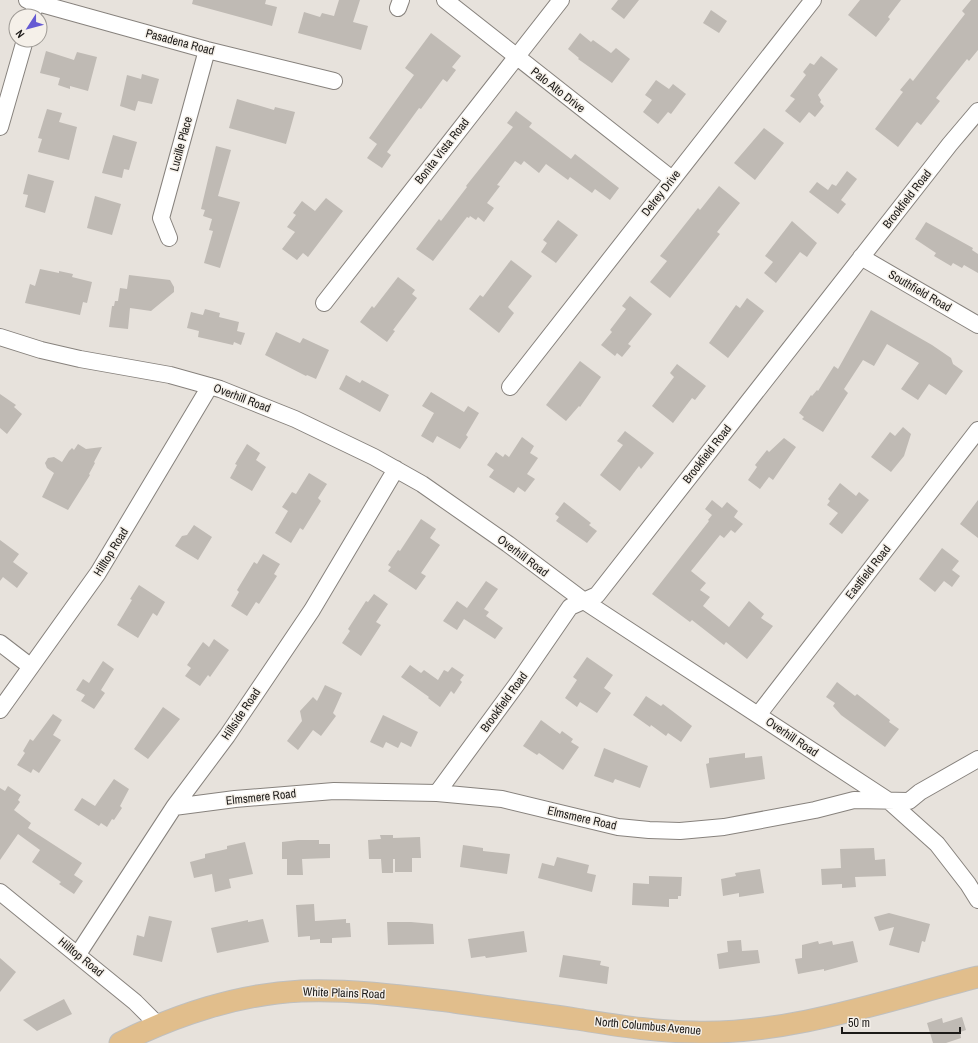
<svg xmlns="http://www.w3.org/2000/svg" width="978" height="1043" font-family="'Archivo Narrow',sans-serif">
	<rect width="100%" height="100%" fill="#e7e2dc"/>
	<path fill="#bfbab4" d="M193,0H266L265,4L277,7L272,26L192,4Z
		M339,0H360L353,22L368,26L361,50L298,33L304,12L320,17L322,13L334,16Z
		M618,0H639L624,19L611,9Z
		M860,0H901L888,17L890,19L876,37L848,15Z
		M971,0H978V50L969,61L967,59L936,98L940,101L921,125L917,122L898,147L875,129L903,92L900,90L910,78L913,81L965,14L962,11Z
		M711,10L727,21L719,33L703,23Z
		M431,33L461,56L452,67L456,70L447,82L443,79L421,109L419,108L387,152L391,155L382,168L367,158L377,144L369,138L414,75L405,68Z
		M580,33L591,42L593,40L611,53L616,48L630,59L612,83L578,59L579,58L568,49Z
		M46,51L74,60L77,52L97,57L88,91L70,86V89L58,85L60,78L40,73Z
		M821,56L838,69L818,95L821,100L820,102L824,106L815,117L809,112L800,123L785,111L795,99L790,96L806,75L803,72L810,63L814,65Z
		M142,74L159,79L152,104L138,101L135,111L120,106L127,75L141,79Z
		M656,80L669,89L673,84L686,94L671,114L668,112L658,124L643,112L652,100L645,95Z
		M237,99L274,110L275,107L295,112L286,144L229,128Z
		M47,109L62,113L59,122L77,127L69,160L38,152L42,139L38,138Z
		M516,111L532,123L529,127L571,159L575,154L619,188L610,200L595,189L592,193L570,177L568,180L546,164L539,173L524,161L521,165L515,161L497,185L500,186L487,203L494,208L484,222L478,217L476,220L470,216L469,218L467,217L433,261L416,249L439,219L441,221L467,187L466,186L513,127L507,123Z
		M764,128L784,143L755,180L734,163Z
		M113,135L137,142L129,170L124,169L122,178L102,173Z
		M216,146L231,150L218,196L240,202L220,268L204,263L213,231L209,230L212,219L203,216L205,210L201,209Z
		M847,171L857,179L841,200L846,204L838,214L809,192L817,182L828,190L832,184L836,186Z
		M28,174L54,181L45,213L25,207L28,195L23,194Z
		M719,186L740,203L717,232L720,234L670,298L650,282L667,261L660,256L698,208L700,210Z
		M95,196L121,204L112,235L87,228Z
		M326,198L343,211L308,257L303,253L297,260L282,249L295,232L287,227L296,215L293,213L302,201L315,211Z
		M558,220L578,235L556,263L541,252L547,243L543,240Z
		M792,221L817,243L807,257L800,252L776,283L764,273L773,262L765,256Z
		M926,222L973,248L972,250L978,254V273L964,265L962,268L953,263L951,266L934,256L936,253L915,239Z
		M511,260L532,276L508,307L514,313L499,333L469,309L480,295L483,297Z
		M40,269L59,273V271L73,274L72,277L92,282L87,303L83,302L80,315L25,303L30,284L35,286Z
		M129,275L170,280L174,287V292L151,311L130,308L128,329L109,327L112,306H114L115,301H118L120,288L127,289Z
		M398,277L415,290L412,294L417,298L393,330L395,331L387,342L360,322L372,306L374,308Z
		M630,296L652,314L628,344L631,346L622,357L617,353L615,356L601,345L612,332L610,330L626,309L622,306Z
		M747,298L764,311L728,358L709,343L736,305L740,308Z
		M205,309L220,313L219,317L239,322L237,331L245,333L241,345L234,342L233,345L198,337L199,331L187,328L191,312L203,315Z
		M871,310L932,345L951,358L953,364L963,371L946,395L929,384L918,400L901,389L919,363L887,344L874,366L863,360L844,389L848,393L823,432L802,419L804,417L799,413L811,395L812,396L817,390L818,391L834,366L838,369Z
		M276,332L300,343L303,338L329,350L316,379L307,375L306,376L265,355Z
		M580,361L601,377L580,407L579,406L566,421L546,405Z
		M677,364L706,386L695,400L692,398L673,423L652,406L674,377L670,373Z
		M346,375L360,383L362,380L389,395L380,412L339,389Z
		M431,392L464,412L468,406L479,413L466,435L468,437L460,449L437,436L433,443L421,436L434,413L422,406Z
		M0,394L16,405L14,407L22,414L7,434L0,428Z
		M903,427L911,434L904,456L891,472L871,457L890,432L895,436Z
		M625,431L654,453L641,469L639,466L620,491L600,475L623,445L617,441Z
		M522,437L534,446L530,453L538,458L527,474L535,479L525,492L518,487L514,493L489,477L494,470L487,465L496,452L503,457L505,454L509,457Z
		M784,438L796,447L773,480L769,477L760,489L748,480L757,467L755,465L767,450L769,452Z
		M78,444L86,449L102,447L94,462L95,463L89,474L90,475L68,510L42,497L54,473L47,468L45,463L48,458L54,457L62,462L69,451L72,448L74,450Z
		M247,444L260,453L256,460L266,467L252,491L230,478L237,465L235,464Z
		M309,473L327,484L318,498L321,501L303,530L300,528L291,543L275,533L288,511L282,507L292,492L296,494Z
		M840,483L856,496L859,492L869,500L842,534L829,524L838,513L827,505L830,501L828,499Z
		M712,500L722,508L727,502L738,511L734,517L743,524L735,533L731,530L724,538L720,535L691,571L706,583L700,590L710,597L703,606L729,627L749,601L764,614L761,618L773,626L747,659L726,642L724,645L692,620L690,622L652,594L709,521L708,520L712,515L705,509Z
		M978,500V538L960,524Z
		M564,502L591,523L589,525L597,531L587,543L556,521L559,517L555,514Z
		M421,519L436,529L430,538L440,545L421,573L426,576L416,590L388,571L391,567L388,565L398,550L400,551Z
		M194,525L212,537L198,560L175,546L182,536L187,535Z
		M0,540L19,554L13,562L28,573L17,588L3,577L0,581Z
		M942,548L959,561L952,570L960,576L952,587L944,581L935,592L919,579Z
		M263,554L280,564L274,574L277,576L259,604L256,602L247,616L231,606L239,592L237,590L254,562L257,564Z
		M486,581L498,589L484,609L489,612L486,616L503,628L495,639L464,619L457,630L443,621L457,601L467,608Z
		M139,585L165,602L157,616L153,613L138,638L117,625L132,600L130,599Z
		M374,594L388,604L376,622L381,625L361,656L342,643L350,631L348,629L366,601L368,602Z
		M214,639L229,650L210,677L208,675L200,686L185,676L191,668L187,665L203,642L209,647Z
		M587,657L613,675L604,688L611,693L597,713L580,702L577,707L565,698L577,680L573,677Z
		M103,661L114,669L101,690L105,693L94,709L81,701L85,695L76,690L83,679L89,683Z
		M410,665L421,673L424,670L438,680L444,670L448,672L452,667L464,675L460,680L462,682L454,694L451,691L440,707L428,698L429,697L401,677Z
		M837,682L855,696L857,694L890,720L889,722L899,729L885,747L841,715L833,706L835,703L826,697Z
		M325,685L342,693L333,713L336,716L321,736L313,730L298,750L287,741L302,721L300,711L313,697L317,701Z
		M646,696L661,706L663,704L692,726L681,742L668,733L666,736L651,725L650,727L633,715Z
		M163,707L180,719L148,759L134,749Z
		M53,714L62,720L53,735L61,740L39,773L33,769L31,773L17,765L25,753L23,751L30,739L33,741Z
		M383,715L418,732L411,747L401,742L398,748L386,742L383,748L370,742Z
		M541,720L560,734L562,731L573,739L571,742L579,747L563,770L539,753L537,755L523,746Z
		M604,748L648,766L640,788L615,779L613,783L594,776Z
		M745,753V758L762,756L765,779L710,788L706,764L709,763V758Z
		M114,779L129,789L120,806L122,808L114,820L112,819L107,827L101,823L99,826L74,810L82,798L95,806Z
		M8,786L21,795L18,800L20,802L14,810L31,823L28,828L82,863L74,875L83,881L74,894L59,884L61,882L32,862L40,850L18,834L0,860V788L5,791Z
		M380,835H393V838L420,837L421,858H412V872H395V859H393V873H382L381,859H369L368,840L381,839Z
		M298,840H319V844H330V858L302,859L303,875H287V859H282V842Z
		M245,842L253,874L229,879L231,888L215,892L212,874L194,878L190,862L205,858V854L227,849V846Z
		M463,845L483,848V851L510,854L507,874L460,867Z
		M874,848L875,860L885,859L886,876L855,877L856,887L842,888V884L822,885L821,869L841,868L840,849Z
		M557,857L589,865L587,873L596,875L592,892L538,878L542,863L554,866Z
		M760,869L764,893L739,897V893L723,896L721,879L736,876L735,873Z
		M649,876L682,877L681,896H678V899H669V907L632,905L633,883L649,884Z
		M314,904L315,921L346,919V923H350L351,937L332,938V943H320V939L310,940V936L298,937L296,905Z
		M889,913L930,924L925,942L922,941L919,953L889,945L894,927L879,931L874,917Z
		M149,916L172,921L162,962L133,955L137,935L144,937Z
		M263,919L269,942L217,953L211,928L248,920V922Z
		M387,922H411L433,924L434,944L388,945Z
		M524,931L527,952L486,958L485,956L471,958L468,939Z
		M741,940L742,951L758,950L760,963L719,969L717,954L728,952L727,941Z
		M818,941L819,944L832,941L833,945L853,941L858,962L824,971V969L798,974L795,959L802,958V945Z
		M563,955L601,961L600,965L609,967L607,984L559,977Z
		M0,958L16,972L0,992Z
		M64,999L72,1014L37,1031L23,1020Z
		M962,1017L966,1030L960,1032L961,1038L946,1043H933L927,1023L942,1018L943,1023Z"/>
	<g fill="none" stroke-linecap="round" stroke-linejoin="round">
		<g stroke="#87827d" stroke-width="18">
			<path id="minor" d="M27,0L207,50L334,81
				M445,0L672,179
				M398,8L401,0
				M32,16L36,2
				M0,127L25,40
				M169,238L161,218L207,50
				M861,257L978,325
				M324,303L561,0
				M0,337L41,350L80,359L170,375L220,389L295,419L374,457L422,484L508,544L584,601L889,801L937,844L968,884L978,900
				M510,387L813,0
				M0,643L30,666
				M0,710L98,573L210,386
				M758,715L978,430
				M437,793L517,684L570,607L597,595L950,144L978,111
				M174,807L235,799L334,791L437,793L502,799L618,827L649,830L680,831L724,827L815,810L854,800L909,801L920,792L978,759
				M0,892L135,1002L158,1025
				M78,954L174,807L227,736L312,610L396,469"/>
		</g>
		<g stroke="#bfbfbe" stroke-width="23">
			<path id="major" d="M120,1043C175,1015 239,994 301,991C352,989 403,996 454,1002C495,1008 536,1013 576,1019C615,1025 655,1032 694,1032C789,1035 887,1000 978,977"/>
		</g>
		<use href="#minor" stroke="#fff" stroke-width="16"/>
		<use href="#major" stroke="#e1be8c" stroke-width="21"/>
	</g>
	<g text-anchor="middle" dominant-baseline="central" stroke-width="3" stroke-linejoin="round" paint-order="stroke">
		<g font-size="12" fill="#1c1a18" stroke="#f5f0e9">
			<text transform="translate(180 42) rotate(15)">Pasadena Road</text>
			<text transform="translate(558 90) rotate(38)">Palo Alto Drive</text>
			<text transform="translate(181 144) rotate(-75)">Lucille Place</text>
			<text transform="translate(442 151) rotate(-52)">Bonita Vista Road</text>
			<text transform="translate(661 193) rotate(-52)">Delrey Drive</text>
			<text transform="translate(907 199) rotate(-52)">Brookfield Road</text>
			<text transform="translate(920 291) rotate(30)">Southfield Road</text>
			<text transform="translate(242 398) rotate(21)">Overhill Road</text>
			<text transform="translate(707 454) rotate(-52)">Brookfield Road</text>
			<text transform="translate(111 552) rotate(-58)">Hilltop Road</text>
			<text transform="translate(523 556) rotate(37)">Overhill Road</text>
			<text transform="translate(868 572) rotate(-52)">Eastfield Road</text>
			<text transform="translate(504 702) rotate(-54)">Brookfield Road</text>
			<text transform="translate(241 714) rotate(-56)">Hillside Road</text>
			<text transform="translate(792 737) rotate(34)">Overhill Road</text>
			<text transform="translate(261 797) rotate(-6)">Elmsmere Road</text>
			<text transform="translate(582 818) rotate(13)">Elmsmere Road</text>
			<text transform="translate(81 957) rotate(39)">Hilltop Road</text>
			<text transform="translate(344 993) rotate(2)">White Plains Road</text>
			<text transform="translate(648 1026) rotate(5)">North Columbus Avenue</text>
		</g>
	</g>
	<g transform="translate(28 28) rotate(234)"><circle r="19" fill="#f5f0e9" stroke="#9e9a95"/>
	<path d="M0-3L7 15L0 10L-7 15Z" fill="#655ad3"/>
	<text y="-6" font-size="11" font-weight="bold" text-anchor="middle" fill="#1c1a18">N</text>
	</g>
	<path d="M842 1027v6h118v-6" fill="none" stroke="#1c1a18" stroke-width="2"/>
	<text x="848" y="1027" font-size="12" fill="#1c1a18" stroke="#f5f0e9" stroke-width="3" paint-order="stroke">50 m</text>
</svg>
